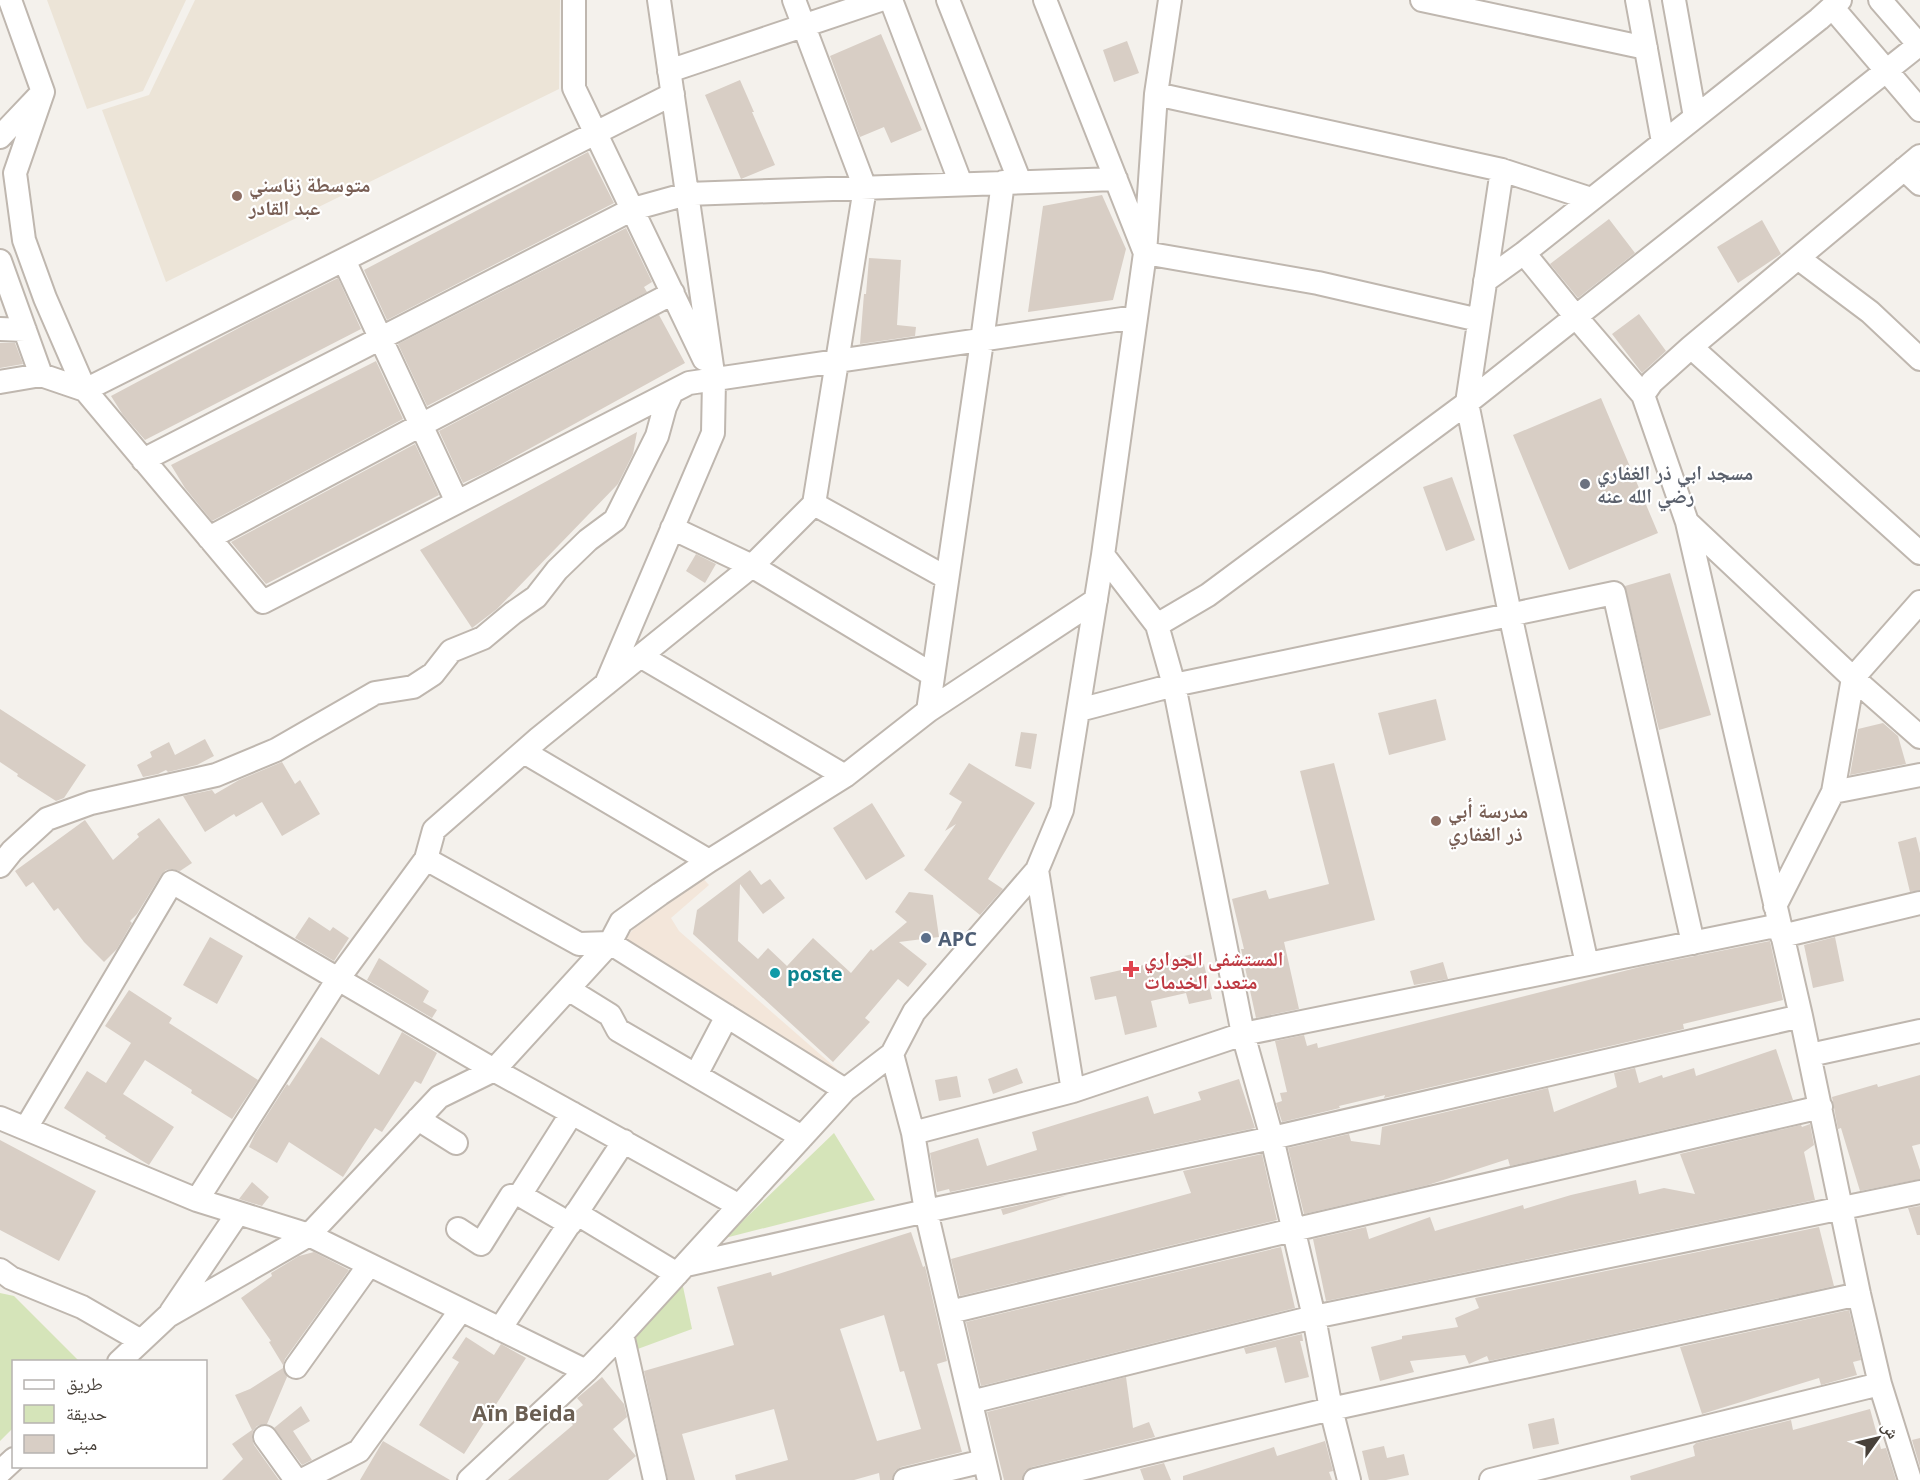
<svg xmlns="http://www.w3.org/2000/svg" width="1920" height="1480" font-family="'Open Sans','Noto Naskh Arabic',sans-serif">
	<rect width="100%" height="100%" fill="#f4f1ec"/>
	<path fill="#f3e6da" d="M701,876L709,885L671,918L679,931L837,1069L832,1077L621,944L650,909Z"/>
	<path fill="#ece4d7" d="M47,0H186L143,91L87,109Z
		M195,0H560L559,89L166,282L102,110L149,95Z"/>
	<path fill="#d5e4b9" d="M834,1133L875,1200L725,1238Z
		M682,1282L692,1329L635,1350L630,1335Z
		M0,1293L14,1296L79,1361L14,1362L13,1428L0,1441Z"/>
	<path fill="#d8cec5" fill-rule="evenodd" d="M881,34L922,130L891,143L884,127L860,137L830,56Z
		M1127,41L1139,73L1114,82L1103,50Z
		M740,80L754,112H752L775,165L741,179L705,95Z
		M588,152L614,203L387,320L364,270Z
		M1102,195L1126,249L1113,300L1028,312L1043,206Z
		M1609,219L1635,253L1578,298L1550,264Z
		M1762,220L1781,254L1738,283L1717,247Z
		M626,228L652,282L644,287L647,292L427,406L398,344Z
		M869,258L901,260L897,325L916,327L915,336L860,344L864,294H866Z
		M338,278L361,329L145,440L123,415L111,396L250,322Z
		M1639,314L1666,351L1642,373L1612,334Z
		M659,315L685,363L491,470L463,483L439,431Z
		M0,343H15L23,364L0,368Z
		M376,361L403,419L212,521L185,488L171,465Z
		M1601,398L1658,533L1569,570L1513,435Z
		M637,432L633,454L618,484L497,609L472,628L420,550Z
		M415,444L439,495L266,584L231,542Z
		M1452,477L1475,540L1446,551L1423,487Z
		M696,554L716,564L705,583L686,571Z
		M1670,573L1711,715L1659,730L1625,586Z
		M1436,699L1446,740L1389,755L1378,713Z
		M0,709L86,765L64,798L56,801L17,776L18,774L0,762Z
		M1883,723L1898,736L1906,764L1850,775L1858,729Z
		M1021,732L1037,734L1031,769L1015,766Z
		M205,739L214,756L197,765L168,772L166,770L158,774L143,777L137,765L152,757L150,752L169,742L175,755Z
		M282,762L295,784L300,780L320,814L282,836L262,802L236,817L234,814L205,832L183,796L212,790L215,794L239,780Z
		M969,763L1035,803L988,879L1003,889L980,915L924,870L956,824L945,831L962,802L949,794Z
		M1334,763L1375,920L1284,942L1299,1009L1256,1018L1241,949H1244L1232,899L1266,890L1269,899L1329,884L1300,771Z
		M872,803L905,856L866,880L833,828Z
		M159,818L192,863L180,871L172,869L166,870L161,875L137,914L130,921L132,923L117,949L104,962L84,942L58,908L54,911L33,882L26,887L15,871L85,820L113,860L139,837L137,834Z
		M1916,837L1920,853V890L1910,892L1898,842Z
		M750,870L761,885L770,879L785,898L763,914L740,884L738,941L758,959L768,948L787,966L813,938L851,973L871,949L873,951L907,922L895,912L909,892L933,895L939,937L899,942L927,964L908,987L898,979L865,1018L870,1022L833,1062L693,934L697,910Z
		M309,917L330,931L333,927L349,938L334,961L295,938Z
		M210,937L243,956L217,1004L183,985Z
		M1835,937L1844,981L1813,988L1804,945Z
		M1770,941L1783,1000L1683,1024L1684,1029L1384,1098L1385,1095L1339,1106L1340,1108L1282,1122L1276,1103L1282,1101L1280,1093L1287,1092L1275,1041L1304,1035L1307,1046L1317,1043L1318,1048L1640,967Z
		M1193,954L1195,965L1204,964L1212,999L1189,1004L1186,993L1151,1001L1157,1027L1125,1035L1116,996L1095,1000L1090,977Z
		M379,958L429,991L423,1002L437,1010L432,1018L367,980Z
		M1443,962L1448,979L1414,985L1410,971Z
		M129,990L172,1018L169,1023L258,1080L232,1119L191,1093L192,1090L145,1060L123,1094L174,1127L149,1165L105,1138L106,1136L64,1108L87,1071L106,1083L131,1043L105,1026Z
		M402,1032L437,1053L421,1084L415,1081L382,1132L375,1128L343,1177L289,1142L277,1163L249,1147L255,1134L287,1084L289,1086L321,1037L379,1075Z
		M1776,1049L1793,1100L1510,1166L1508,1159L1428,1185L1304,1214L1288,1148L1349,1134L1351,1141L1380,1145L1382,1127L1548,1088L1554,1112L1617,1087L1614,1073L1635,1068L1639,1083L1662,1075L1663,1078L1694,1068L1696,1076Z
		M1017,1068L1023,1083L993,1094L988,1079Z
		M1920,1075V1144L1912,1146L1920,1170V1179L1860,1191L1841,1128L1838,1129L1832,1097L1877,1084L1878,1087Z
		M957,1076L961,1097L939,1101L935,1080Z
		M1239,1079L1255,1128L950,1192L949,1189L937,1192L930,1153L978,1138L987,1166L1037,1150L1032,1132L1148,1096L1154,1114L1201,1100L1198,1092Z
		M1810,1124L1814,1145L1804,1152L1815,1200L1326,1301L1313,1239L1366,1227L1369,1239L1430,1217L1435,1231L1523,1205L1524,1209L1571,1195L1636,1180L1639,1194L1664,1188L1695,1194L1680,1154L1801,1125L1802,1127Z
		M0,1140L96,1191L59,1261L0,1230Z
		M1262,1154L1277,1220L960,1296L951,1259L1191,1193L1183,1171Z
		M252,1182L269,1197L262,1206L239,1199Z
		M1068,1195L1003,1215L1001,1209Z
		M1920,1206V1235H1917L1908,1208Z
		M1819,1227L1834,1286L1489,1361L1487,1356L1469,1364L1465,1355L1410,1361L1414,1372L1380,1381L1371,1347L1402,1339V1336L1458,1327L1455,1318L1479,1308L1475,1298Z
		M911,1232L923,1267L925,1266L947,1361L937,1364L962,1452L901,1467L895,1471L892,1480H880L879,1473L854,1480H736L735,1475L788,1460L774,1409L682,1434L695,1480H668L644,1371L734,1345L717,1287L771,1272L772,1276ZM884,1315L900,1372L904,1371L921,1429L877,1441L840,1329Z
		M1281,1247L1295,1308L981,1386L966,1322Z
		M314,1252L349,1270L285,1359L283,1365L269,1342L271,1341L241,1298L272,1276L271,1273L299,1256Z
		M1849,1310L1861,1360L1853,1362L1857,1375L1821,1385L1819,1378L1702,1414L1680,1347Z
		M1302,1334L1303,1341H1300L1309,1377L1285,1383L1276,1347L1246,1354L1244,1348Z
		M466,1337L494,1355L501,1344L526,1358L464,1454L419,1425L459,1362L452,1358Z
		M283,1368L287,1377L267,1424L257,1426L253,1431L252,1438L254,1445L279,1480H222L243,1459L232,1444L252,1430L235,1395L250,1389Z
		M602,1377L624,1404L627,1417L613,1429L636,1456L608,1480H508L573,1425L567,1418L583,1405L577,1398Z
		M1126,1377L1133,1428L1149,1422L1155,1437L1032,1467L1025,1471L1022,1480H1004L987,1412Z
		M301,1406L310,1421L293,1431L312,1460L302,1465L274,1428Z
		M1870,1409L1881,1449L1886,1448L1896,1480H1631L1630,1476L1695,1456L1693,1446L1696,1443L1791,1420L1793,1430Z
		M1554,1418L1559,1444L1533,1449L1528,1424Z
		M1920,1438V1467L1912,1440Z
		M383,1441L450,1480H360Z
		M1325,1441L1333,1471L1329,1472L1332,1480H1183V1476L1274,1447L1277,1456Z
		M1384,1446L1387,1458L1404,1454L1409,1475L1386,1480H1369L1362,1451Z
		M1164,1463L1171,1480H1144L1140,1469Z"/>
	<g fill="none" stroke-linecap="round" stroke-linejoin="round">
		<g stroke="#bfb7af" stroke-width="26">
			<path id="minor" d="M10,0L43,92L15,173L24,240L45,298L85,390L263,602L689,383L1136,317
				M574,0V88L704,359
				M891,0L961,184
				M948,0L1020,182
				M1045,0L1145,253L1318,283L1479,320
				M1422,0L1646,48
				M1637,0L1663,142
				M1674,0L1695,117
				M1880,0L1920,46
				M1832,7L1920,110
				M669,71L880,0
				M1156,94L1502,170L1591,199
				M0,137L38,97
				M1904,169L1920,184
				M1502,170L1467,403L1510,614L1587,964
				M1524,253L1576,317L1643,395L1687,522L1801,1016L1859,1294L1880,1384L1910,1480
				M1798,258L1870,312L1920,359
				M344,260L457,502
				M0,261L41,375
				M1485,281L1524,253L1819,19L1840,0
				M0,329L25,330
				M1691,347L1920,553
				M0,382L41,375L85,390L673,94
				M1643,395L1652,382L1691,347L1920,156
				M143,460L633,209L687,194L1116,179
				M814,504L947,578
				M1687,522L1853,678L1920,737
				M672,528L752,566L933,675
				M209,538L421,425L673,293
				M1103,555L1157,625L1174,685L1243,1034L1272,1138L1314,1317L1331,1409L1349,1480
				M1157,625L1208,595L1467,403L1920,44
				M642,657L845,776
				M606,684L713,433L714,380L659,0
				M1079,710L1174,685L1614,593L1693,943
				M928,711L982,341L1003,182
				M524,752L709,861
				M1833,792L1920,775
				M426,859L579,944L610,943L845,1090
				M0,866L12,851L47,819L91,803L216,775L276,750L375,693L413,687L433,674L451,651L483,638L513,613L536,597L557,570L588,540L615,520L657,436L665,407L672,392
				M1037,870L1073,1091
				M1775,906L1833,792L1853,678L1920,602
				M1782,936L1920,903
				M568,989L610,1015L618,1030L802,1137
				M892,1054L913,1133L926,1211L989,1480
				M1810,1055L1920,1031
				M696,1075L727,1016
				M0,1118L197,1200L309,1235L586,1371
				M418,1119L456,1143
				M26,1128L172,882L494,1070L738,1205
				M913,1133L1073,1091L1243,1034L1780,925
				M520,1195L570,1224
				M197,1200L338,979L426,859L434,830L539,738L752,566L814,504L865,188L794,0
				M576,1213L677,1274
				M458,1229L481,1244L511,1196L520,1195L572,1113
				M686,1265L926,1211L1272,1138L1801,1016
				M0,1270L11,1278L82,1307L141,1341
				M171,1312L238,1213
				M950,1312L1293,1230L1821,1107
				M500,1329L624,1141
				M622,1334L655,1480
				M119,1362L168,1316L309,1235L439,1097L494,1070L610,943L621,922L660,894L709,861L845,776L928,711L1096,600
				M296,1367L369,1265
				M971,1402L1314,1317L1920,1192
				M265,1437L296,1480
				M0,1472L14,1459
				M302,1480L359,1451L461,1310
				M469,1480L586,1371L622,1334L845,1090L892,1054L914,1012L1037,870L1062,810L1103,555L1145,253L1156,94L1170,0
				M905,1480L984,1461
				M1035,1480L1331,1409L1859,1294
				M1491,1480L1880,1384"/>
		</g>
		<use href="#minor" stroke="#fff" stroke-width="22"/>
	</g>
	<g fill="#8d6e63" stroke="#fff" stroke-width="2">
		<circle cx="237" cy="196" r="6"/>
		<circle cx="1436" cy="821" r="6"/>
	</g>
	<circle fill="#6b7280" stroke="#fff" stroke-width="2" cx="1585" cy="484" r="6"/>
	<circle fill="#5c6f8a" stroke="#fff" stroke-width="2" cx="926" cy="938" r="6"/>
	<path fill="#e0444e" stroke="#fff" stroke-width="2" d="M1128 960h6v6h6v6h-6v6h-6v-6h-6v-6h6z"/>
	<circle fill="#0f9aa8" stroke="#fff" stroke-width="2" cx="775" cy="973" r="6"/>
	<g text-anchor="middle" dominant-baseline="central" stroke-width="4.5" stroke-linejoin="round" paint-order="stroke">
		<g font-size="20" font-weight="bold" fill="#785e54" stroke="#fff" text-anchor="start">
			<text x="249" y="184">متوسطة زناسني<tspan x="249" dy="23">عبد القادر</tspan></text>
			<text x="1448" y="810">مدرسة أبي<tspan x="1448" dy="23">ذر الغفاري</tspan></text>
		</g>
		<g font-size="20" font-weight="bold" fill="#5b616d" stroke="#fff" text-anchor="start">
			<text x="1597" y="472">مسجد ابي ذر الغفاري<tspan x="1597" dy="23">رضي الله عنه</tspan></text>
		</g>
		<g font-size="20" font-weight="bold" fill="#4e5e75" stroke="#fff" text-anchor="start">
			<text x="938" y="938">APC</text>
		</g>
		<g font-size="20" font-weight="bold" fill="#be3a42" stroke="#fff" text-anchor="start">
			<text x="1144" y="958">المستشفى الجواري<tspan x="1144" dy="23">متعدد الخدمات</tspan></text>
		</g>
		<g font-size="20" font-weight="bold" fill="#0d838f" stroke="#fff" text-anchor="start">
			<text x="787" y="973">poste</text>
		</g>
		<g font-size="22" font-weight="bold" fill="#6a5e52" stroke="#fff">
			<text x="524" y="1412">Aïn Beida</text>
		</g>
	</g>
	<rect x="12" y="1360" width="195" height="108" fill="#ffffff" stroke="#b6b3b0" stroke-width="1.5"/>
	<rect x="24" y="1380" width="30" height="9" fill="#ffffff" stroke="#b6b3b0" stroke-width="1.5"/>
	<text x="66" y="1390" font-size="18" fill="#48413a">طريق</text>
	<rect x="24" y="1405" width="30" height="18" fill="#d5e4b9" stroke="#b6b3b0" stroke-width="1.5"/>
	<text x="66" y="1420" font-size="18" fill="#48413a">حديقة</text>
	<rect x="24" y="1435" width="30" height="18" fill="#d8cec5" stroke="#b6b3b0" stroke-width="1.5"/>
	<text x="66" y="1450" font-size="18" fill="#48413a">مبنى</text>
	<g transform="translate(1878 1438) rotate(56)" stroke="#ffffff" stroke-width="4.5" paint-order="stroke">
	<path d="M0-4.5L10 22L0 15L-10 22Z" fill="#48413a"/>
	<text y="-9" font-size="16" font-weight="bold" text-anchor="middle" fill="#48413a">ش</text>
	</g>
</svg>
